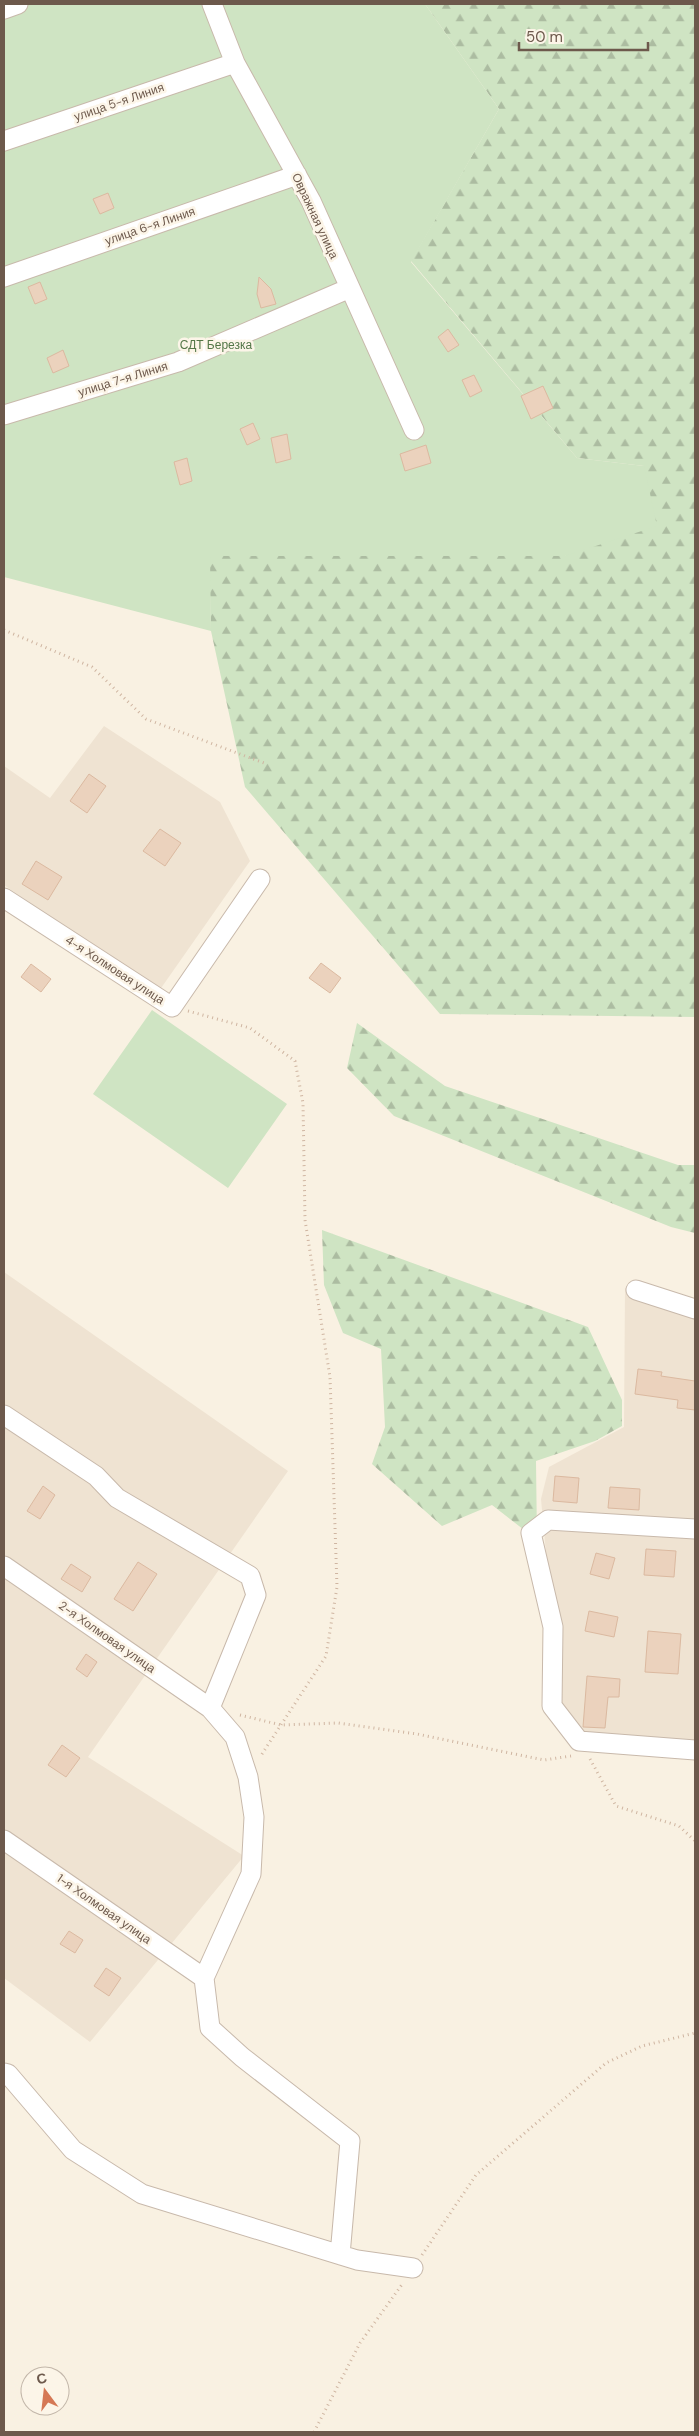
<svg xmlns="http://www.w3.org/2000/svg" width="699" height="2436" font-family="'DM Sans',sans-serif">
	<defs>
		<pattern id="forest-firs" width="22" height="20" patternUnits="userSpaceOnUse" patternTransform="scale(1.25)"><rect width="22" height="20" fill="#cfe4c3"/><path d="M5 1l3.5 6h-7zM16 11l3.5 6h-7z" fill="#acbca1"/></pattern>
	</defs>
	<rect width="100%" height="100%" fill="#f9f1e2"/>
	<path fill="#efe3d2" d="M104,726L220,802L250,861L159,991L4,885V766L50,798Z
		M4,1272L288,1471L88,1757L244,1856L90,2042L4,1978Z
		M625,1288L695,1313V1755L563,1737L541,1499L549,1467L624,1427Z"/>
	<path fill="url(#forest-firs)" d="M425,4H695V1017L440,1014L245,787L211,631L209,556H565L644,466L577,458L411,261L499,109Z
		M357,1023L445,1086L678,1165H695V1233L671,1227L394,1116L347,1068Z
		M322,1230L588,1327L622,1400V1426L595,1441L536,1461L537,1540L492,1505L442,1526L372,1464L385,1427L381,1349L343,1333L324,1285Z"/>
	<path fill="#cfe4c3" d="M4,4H425L499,109L411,262L577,458L644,466L657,526L565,556H210L211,631L4,577Z
		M152,1010L287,1104L228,1188L93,1094Z"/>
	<path fill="#ebd2bd" stroke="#dbb9a0" d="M108,193L114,208L100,214L93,199Z
		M259,277L271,289L276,304L261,308L257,294Z
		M40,282L47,299L35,304L28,287Z
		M448,329L459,345L448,352L438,337Z
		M63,350L69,366L53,373L47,358Z
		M474,375L482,391L470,397L462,380Z
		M543,386L553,408L531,419L521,396Z
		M253,423L260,439L247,445L240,429Z
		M287,434L291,459L276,463L271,438Z
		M426,445L431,463L405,471L400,454Z
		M187,458L192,481L180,485L174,462Z
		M89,774L106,786L87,813L70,801Z
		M160,829L181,843L165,866L143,851Z
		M36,861L62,877L48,900L22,884Z
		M321,963L341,978L330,993L309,978Z
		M31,964L51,979L41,992L21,977Z
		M638,1369L662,1372L661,1376L695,1381V1410L677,1408L678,1400L635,1394Z
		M555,1476L579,1478L577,1503L553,1501Z
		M43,1486L55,1495L40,1519L27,1511Z
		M610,1487L640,1489L639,1510L608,1508Z
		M646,1549L676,1551L674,1577L644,1575Z
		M596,1553L615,1558L609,1579L590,1574Z
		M138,1562L157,1574L133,1611L114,1599Z
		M71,1564L91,1577L82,1592L61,1579Z
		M589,1611L618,1617L614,1637L585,1631Z
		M648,1631L681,1634L678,1674L645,1672Z
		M86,1654L97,1662L87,1677L76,1669Z
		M587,1676L620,1679L619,1697H608L605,1728L583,1727Z
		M62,1745L80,1758L66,1777L48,1765Z
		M69,1931L83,1940L75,1953L60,1944Z
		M106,1968L121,1978L109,1996L94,1986Z"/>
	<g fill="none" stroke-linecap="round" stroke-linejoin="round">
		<g stroke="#c8b9ab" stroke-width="21">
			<path id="minor" d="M212,4L235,63L311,201L414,430
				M4,9L18,4
				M4,141L235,63
				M4,277L297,175
				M4,415L178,362L350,288
				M4,898L172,1007L260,879
				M636,1290L695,1309
				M4,1415L96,1476L117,1498L250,1576L256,1595L210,1708L235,1737L248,1777L254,1817L251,1874L204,1978L210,2028L242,2057L350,2141L340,2255
				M695,1529L548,1520L531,1533L553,1627L552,1706L579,1741L695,1750
				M4,1566L210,1708
				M4,1840L204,1978
				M4,2073L8,2074L73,2150L142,2194L357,2260L413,2268"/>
		</g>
		<path stroke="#cfb5a1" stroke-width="3" stroke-dasharray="1 4" stroke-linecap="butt" d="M4,630L92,667L146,719L264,763
			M188,1011L250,1028L295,1061L303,1103L305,1220L330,1377L337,1587L326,1656L260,1757
			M240,1715L281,1725L338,1723L417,1734L544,1760L571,1756
			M590,1759L616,1806L679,1826L695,1841
			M422,2255L476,2175L606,2063L642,2046L695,2033
			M314,2432L360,2343L403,2283"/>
		<use href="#minor" stroke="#fff" stroke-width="19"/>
	</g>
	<g text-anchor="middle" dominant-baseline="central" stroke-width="5" stroke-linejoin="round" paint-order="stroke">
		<g font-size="12" fill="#6d594c" stroke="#fcf5e8">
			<text transform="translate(119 102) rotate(-19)">улица 5-я Линия</text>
			<text transform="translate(315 216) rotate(65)">Овражная улица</text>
			<text transform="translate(150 226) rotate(-19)">улица 6-я Линия</text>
			<text transform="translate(123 379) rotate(-17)">улица 7-я Линия</text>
			<text transform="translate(115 970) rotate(33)">4-я Холмовая улица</text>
			<text transform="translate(107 1637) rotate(35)">2-я Холмовая улица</text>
			<text transform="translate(104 1909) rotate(35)">1-я Холмовая улица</text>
		</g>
		<g font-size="12" fill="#547748" stroke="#fcf5e8">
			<text x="216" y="345">СДТ Березка</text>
		</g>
	</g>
	<rect width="699" height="2436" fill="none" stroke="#6d594c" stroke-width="10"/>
	<g transform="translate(45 2391) rotate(345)"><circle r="24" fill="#fcf5e8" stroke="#c3b7aa"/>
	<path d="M0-4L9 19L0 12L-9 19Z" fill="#d57855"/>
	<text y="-8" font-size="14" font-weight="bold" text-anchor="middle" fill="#6d594c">С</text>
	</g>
	<path d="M519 42v8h129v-8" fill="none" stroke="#6d594c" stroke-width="2.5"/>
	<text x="526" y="42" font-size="15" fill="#6d594c" stroke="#fcf5e8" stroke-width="4" paint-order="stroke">50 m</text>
</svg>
